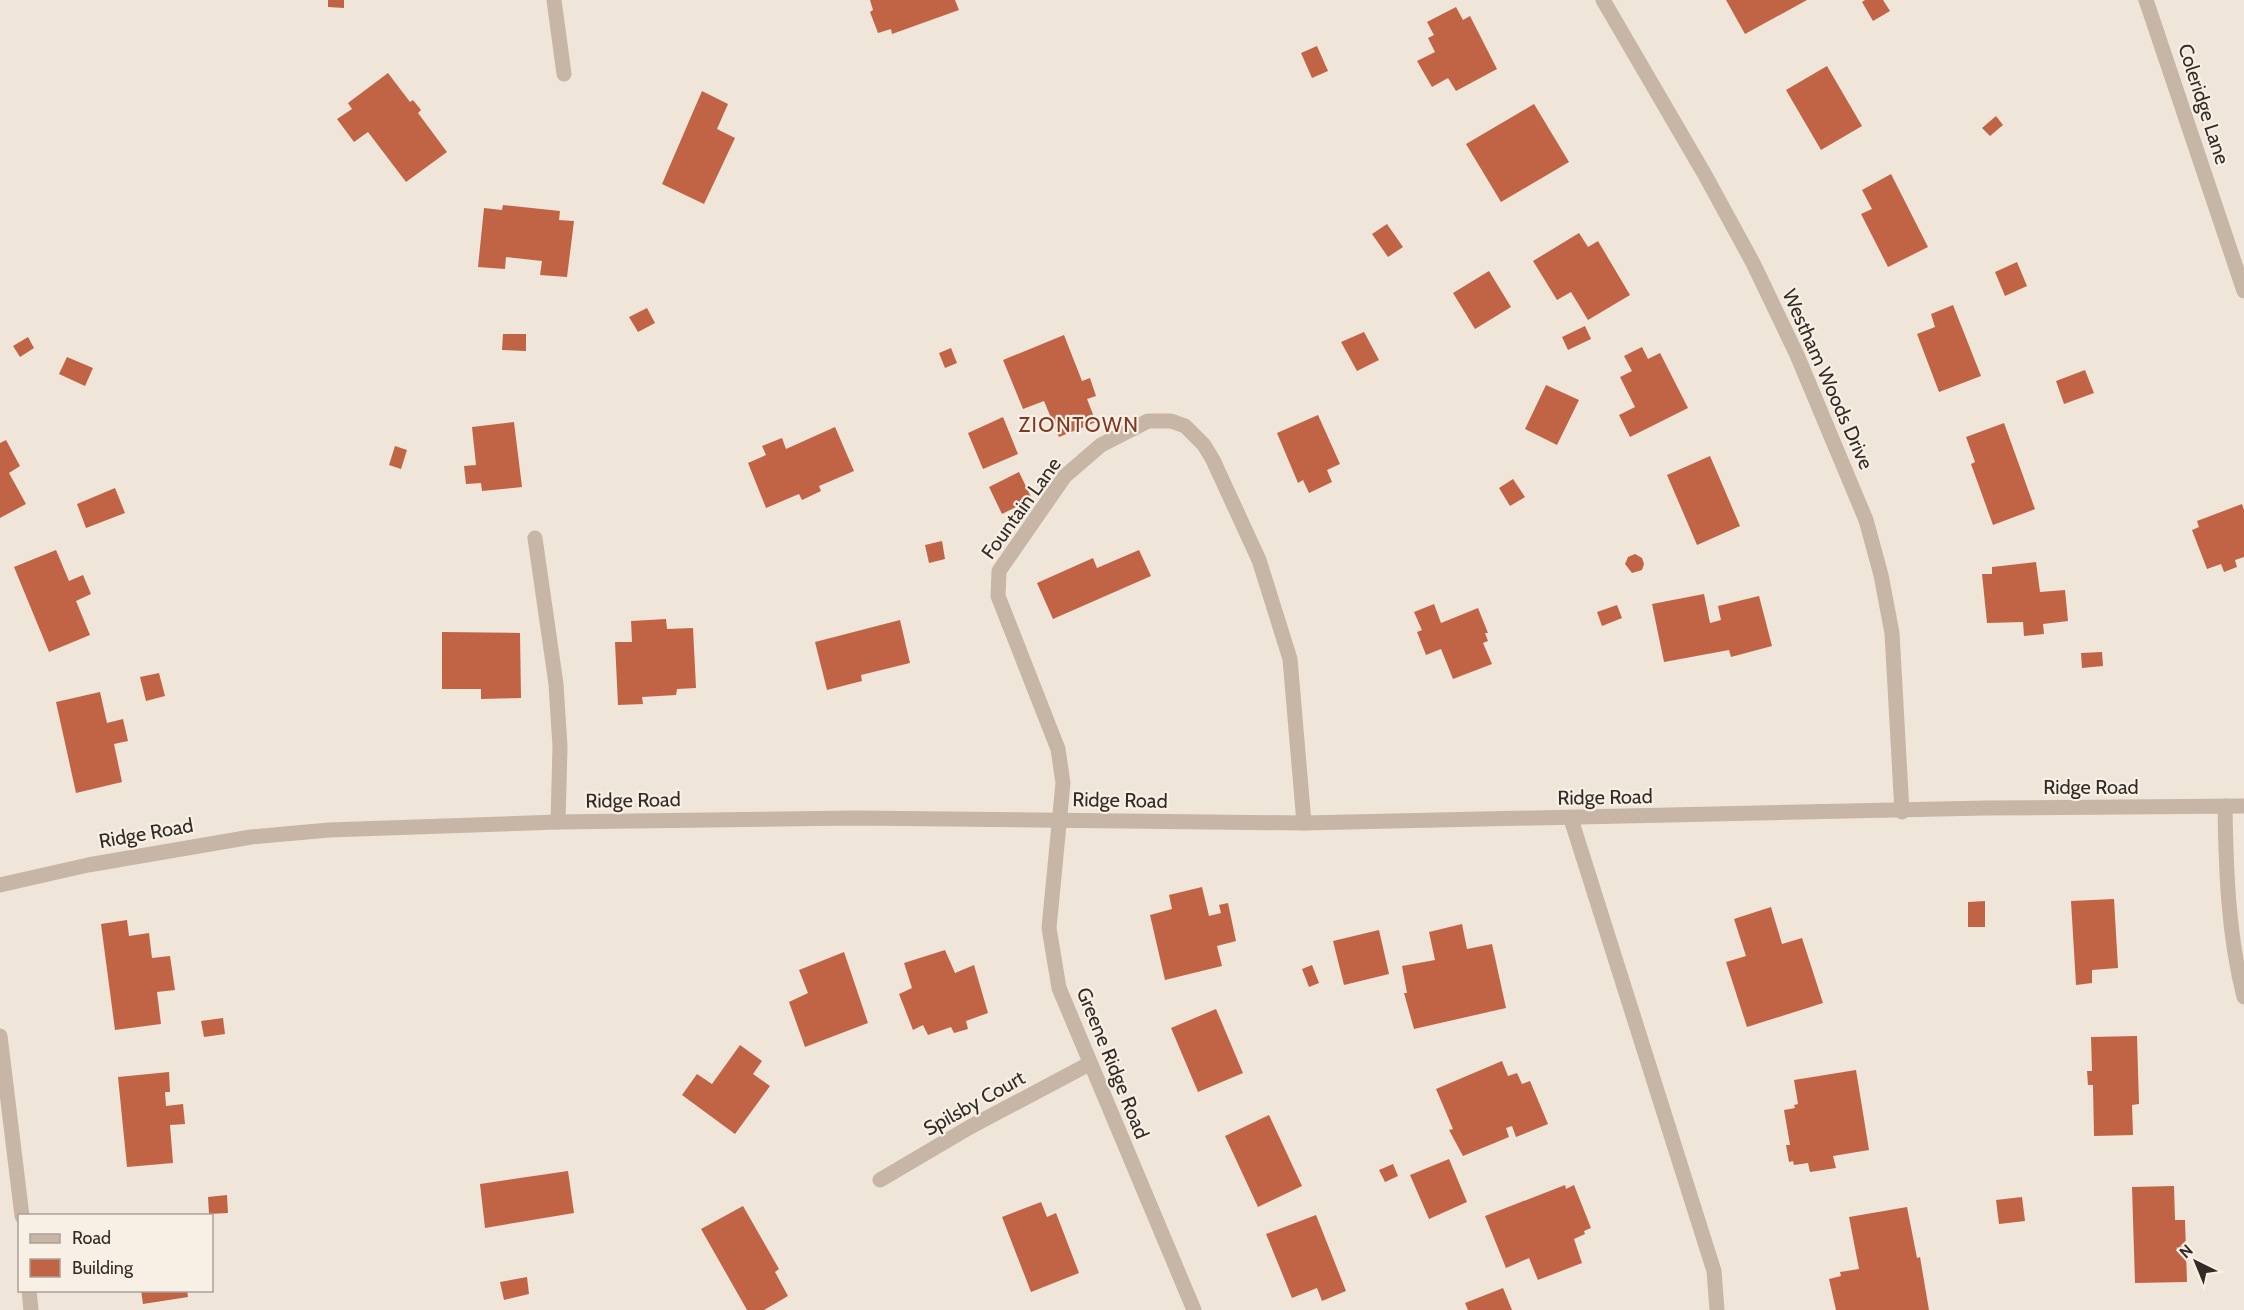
<svg xmlns="http://www.w3.org/2000/svg" width="2244" height="1310" font-family="Cabin,sans-serif">
	<rect width="100%" height="100%" fill="#f0e5d9"/>
	<path fill="#c16446" d="M328,0H344V8L328,7Z
		M870,0H955L959,10L892,34L891,29L878,33L870,12L873,10Z
		M1726,0H1807L1745,34Z
		M1865,0H1883L1890,11L1873,21L1862,2Z
		M1456,7L1463,20L1470,16L1497,69L1456,91L1448,78L1432,87L1417,61L1435,52L1428,38L1434,35L1427,22Z
		M1317,46L1328,71L1312,78L1301,53Z
		M1827,66L1862,126L1821,150L1786,90Z
		M388,73L410,102L413,100L421,110L418,113L447,152L406,182L368,132L354,142L337,119L352,109L348,103Z
		M702,91L728,104L717,129L735,138L704,204L662,184Z
		M1534,104L1569,162L1501,202L1466,144Z
		M1996,116L2003,125L1990,136L1982,128Z
		M1891,174L1928,247L1888,267L1861,214L1872,209L1862,190Z
		M503,205L560,211L559,220L574,221L567,277L540,275L542,261L506,257L505,269L478,267L484,208L502,210Z
		M1387,224L1403,247L1388,257L1372,234Z
		M1579,233L1588,247L1598,241L1630,295L1588,320L1571,292L1557,300L1533,261Z
		M2017,262L2027,286L2005,296L1995,272Z
		M1489,271L1511,307L1475,329L1453,293Z
		M1953,305L1981,376L1939,392L1917,334L1935,327L1931,314Z
		M647,308L655,323L638,332L629,317Z
		M1585,326L1591,339L1568,350L1562,337Z
		M1364,332L1379,360L1357,371L1341,342Z
		M503,334H526V351L502,350Z
		M1064,335L1082,381L1090,378L1096,396L1087,399L1096,422L1059,437L1044,401L1023,409L1003,360Z
		M28,337L34,348L20,357L13,346Z
		M1642,347L1648,359L1660,353L1688,408L1630,437L1619,415L1635,407L1620,377L1632,371L1624,356Z
		M951,348L957,363L945,368L939,353Z
		M67,357L93,368L85,386L59,374Z
		M2085,370L2094,393L2064,404L2056,381Z
		M1546,385L1579,400L1557,445L1525,429Z
		M1318,415L1340,464L1327,470L1332,482L1309,493L1303,480L1298,483L1277,433Z
		M1003,417L1018,454L983,469L968,433Z
		M514,422L522,487L482,491L481,483L466,484L464,466L476,465L472,427Z
		M2004,423L2035,509L1993,525L1971,464L1975,462L1966,437Z
		M835,427L854,471L819,486L821,491L802,500L799,494L766,508L748,463L766,455L762,446L782,438L786,449Z
		M6,440L20,466L9,473L26,504L0,518V443Z
		M395,446L407,450L401,469L389,465Z
		M1710,456L1740,526L1697,545L1667,475Z
		M1019,472L1032,499L1002,514L989,487Z
		M1513,479L1525,497L1510,506L1499,488Z
		M115,488L125,513L86,528L77,504Z
		M2242,504L2244,510V557L2235,560L2237,567L2224,572L2221,564L2207,569L2192,530L2199,527L2197,521Z
		M942,541L945,559L929,563L925,545Z
		M56,550L69,581L83,575L91,594L76,601L90,635L49,652L14,567Z
		M1139,550L1151,576L1053,619L1037,583L1093,558L1097,568Z
		M1635,554L1642,558L1644,564L1642,570L1632,573L1625,564L1628,557Z
		M2036,562L2040,592L2065,590L2068,621L2043,624L2044,634L2024,636L2023,622L1987,623L1982,574H1992V567Z
		M1704,594L1710,623L1721,620L1718,606L1759,596L1772,646L1731,657L1729,650L1664,662L1652,604Z
		M1434,604L1441,623L1478,608L1488,633H1485L1488,641L1483,643L1492,664L1453,679L1441,649L1426,655L1417,632L1422,630L1414,612Z
		M1617,605L1622,618L1602,626L1597,612Z
		M666,619L667,629L693,628L696,688L677,689L676,695L642,697L643,704L618,705L615,642H632L631,621Z
		M900,620L910,663L861,675L862,681L827,690L815,642Z
		M442,632L520,633L521,698L481,699V689H442Z
		M2102,652L2103,666L2082,668L2081,653Z
		M159,673L165,696L146,701L140,677Z
		M100,692L107,723L123,719L128,741L114,744L122,782L76,793L56,702Z
		M1202,887L1209,916L1221,913L1219,905L1228,903L1236,941L1217,946L1222,966L1165,980L1150,915L1172,909L1169,895Z
		M2114,899L2118,968L2092,970V983L2076,985L2071,901Z
		M1985,901V927H1968V902Z
		M1771,907L1782,944L1802,938L1823,1003L1747,1027L1726,962L1746,956L1734,919Z
		M127,920L129,936L149,933L152,958L170,956L175,990L157,992L161,1024L115,1030L101,924Z
		M1462,924L1467,949L1492,944L1506,1008L1414,1029L1404,993H1407L1402,966L1435,960L1429,932Z
		M1379,930L1389,974L1344,985L1333,941Z
		M945,950L955,973L974,965L988,1013L966,1021L968,1029L954,1033L951,1027L928,1035L923,1025L913,1030L899,994L912,988L904,963Z
		M844,952L868,1023L805,1047L789,1002L808,993L799,970Z
		M1312,965L1319,983L1309,987L1302,969Z
		M1216,1009L1243,1073L1198,1092L1171,1028Z
		M223,1018L225,1034L204,1037L201,1021Z
		M2137,1036L2139,1104L2132,1105L2133,1135L2094,1136L2093,1085H2088L2087,1071H2092L2091,1037Z
		M740,1045L762,1061L753,1074L770,1086L735,1134L682,1095L697,1074L712,1084Z
		M1502,1061L1508,1076L1517,1073L1522,1084L1530,1081L1548,1124L1516,1137L1512,1126L1506,1128L1509,1137L1463,1156L1449,1130L1453,1129L1436,1089Z
		M1856,1070L1869,1150L1833,1156L1836,1168L1810,1172L1808,1163L1794,1165L1793,1161L1789,1162L1786,1145H1790L1784,1110L1795,1108L1794,1105L1798,1104L1794,1080Z
		M169,1072L170,1092H165L166,1106L183,1104L185,1124L170,1125L173,1163L127,1167L118,1077Z
		M1269,1115L1302,1186L1258,1207L1225,1136Z
		M1449,1159L1467,1202L1429,1219L1410,1175Z
		M1393,1164L1398,1176L1385,1182L1379,1170Z
		M568,1171L574,1213L485,1228L480,1184Z
		M1565,1185L1566,1189L1574,1185L1591,1228L1584,1231L1585,1234L1574,1239L1582,1263L1538,1280L1529,1258L1506,1268L1485,1216Z
		M2174,1186L2175,1220H2185L2187,1282L2135,1283L2132,1187Z
		M227,1195L228,1213L209,1214L208,1197Z
		M2022,1197L2025,1221L1999,1224L1996,1200Z
		M1041,1202L1047,1217L1056,1213L1079,1273L1031,1292L1002,1217Z
		M743,1206L779,1269L775,1272L788,1296L764,1310H747L701,1229Z
		M1907,1207L1917,1258L1920,1257L1929,1310H1836L1829,1279L1841,1276L1840,1272L1859,1269L1849,1217Z
		M1316,1215L1346,1291L1322,1301L1317,1288L1292,1298L1266,1234Z
		M527,1277L529,1294L504,1300L500,1282Z
		M1503,1288L1512,1310H1468L1465,1303Z
		M141,1290H187L188,1297L143,1304Z"/>
	<g fill="none" stroke-linecap="round" stroke-linejoin="round">
		<path stroke="#c7b5a6" stroke-width="15" d="M554,0L564,74
			M1603,0L1705,175L1753,263L1797,355L1866,520L1881,575L1892,633L1902,812
			M2146,0L2244,291
			M535,538L556,684L560,747L558,822
			M2225,806C2226,871 2228,934 2244,997
			M1571,819L1714,1271L1717,1310
			M0,1036L22,1216
			M880,1180L970,1127L1089,1064
			M29,1290L31,1310
			M1194,1310L1059,988L1049,928L1063,783L1058,749L998,596L999,571L1065,476L1101,445L1148,421H1171L1185,426L1204,445L1213,460L1259,560L1290,659L1304,823"/>
		<path stroke="#c7b5a6" stroke-width="15" d="M0,885L88,865L251,837L329,830L558,822L855,818L1304,823L1986,808L2244,806"/>
	</g>
	<g text-anchor="middle" dominant-baseline="central" stroke-width="4.5" stroke-linejoin="round" paint-order="stroke">
		<g font-size="20" fill="#342b26" stroke="#f8efe5">
			<text transform="translate(2204 104) rotate(72)">Coleridge Lane</text>
			<text transform="translate(1828 379) rotate(66)">Westham Woods Drive</text>
			<text transform="translate(1021 508) rotate(-54)">Fountain Lane</text>
			<text x="2091" y="787">Ridge Road</text>
			<text transform="translate(1605 797) rotate(-1)">Ridge Road</text>
			<text transform="translate(633 800) rotate(-1)">Ridge Road</text>
			<text transform="translate(1120 800) rotate(1)">Ridge Road</text>
			<text transform="translate(146 833) rotate(-10)">Ridge Road</text>
			<text transform="translate(1113 1063) rotate(68)">Greene Ridge Road</text>
			<text transform="translate(974 1103) rotate(-29)">Spilsby Court</text>
		</g>
		<g font-size="21" letter-spacing="1.5" fill="#7f3923" stroke="#f8efe5">
			<text x="1079" y="424">ZIONTOWN</text>
		</g>
	</g>
	<rect x="18" y="1214" width="195" height="78" fill="#f8efe5" stroke="#aaa199" stroke-width="1.5"/>
	<rect x="30" y="1234" width="30" height="9" fill="#c7b5a6" stroke="#aaa199" stroke-width="1.5"/>
	<text x="72" y="1244" font-size="18" fill="#342b26">Road</text>
	<rect x="30" y="1259" width="30" height="18" fill="#c16446" stroke="#aaa199" stroke-width="1.5"/>
	<text x="72" y="1274" font-size="18" fill="#342b26">Building</text>
	<g transform="translate(2196 1262) rotate(317)" stroke="#f8efe5" stroke-width="4.5" paint-order="stroke">
	<path d="M0-4.5L10 22L0 15L-10 22Z" fill="#342b26"/>
	<text y="-9" font-size="16" font-weight="bold" text-anchor="middle" fill="#342b26">N</text>
	</g>
</svg>
